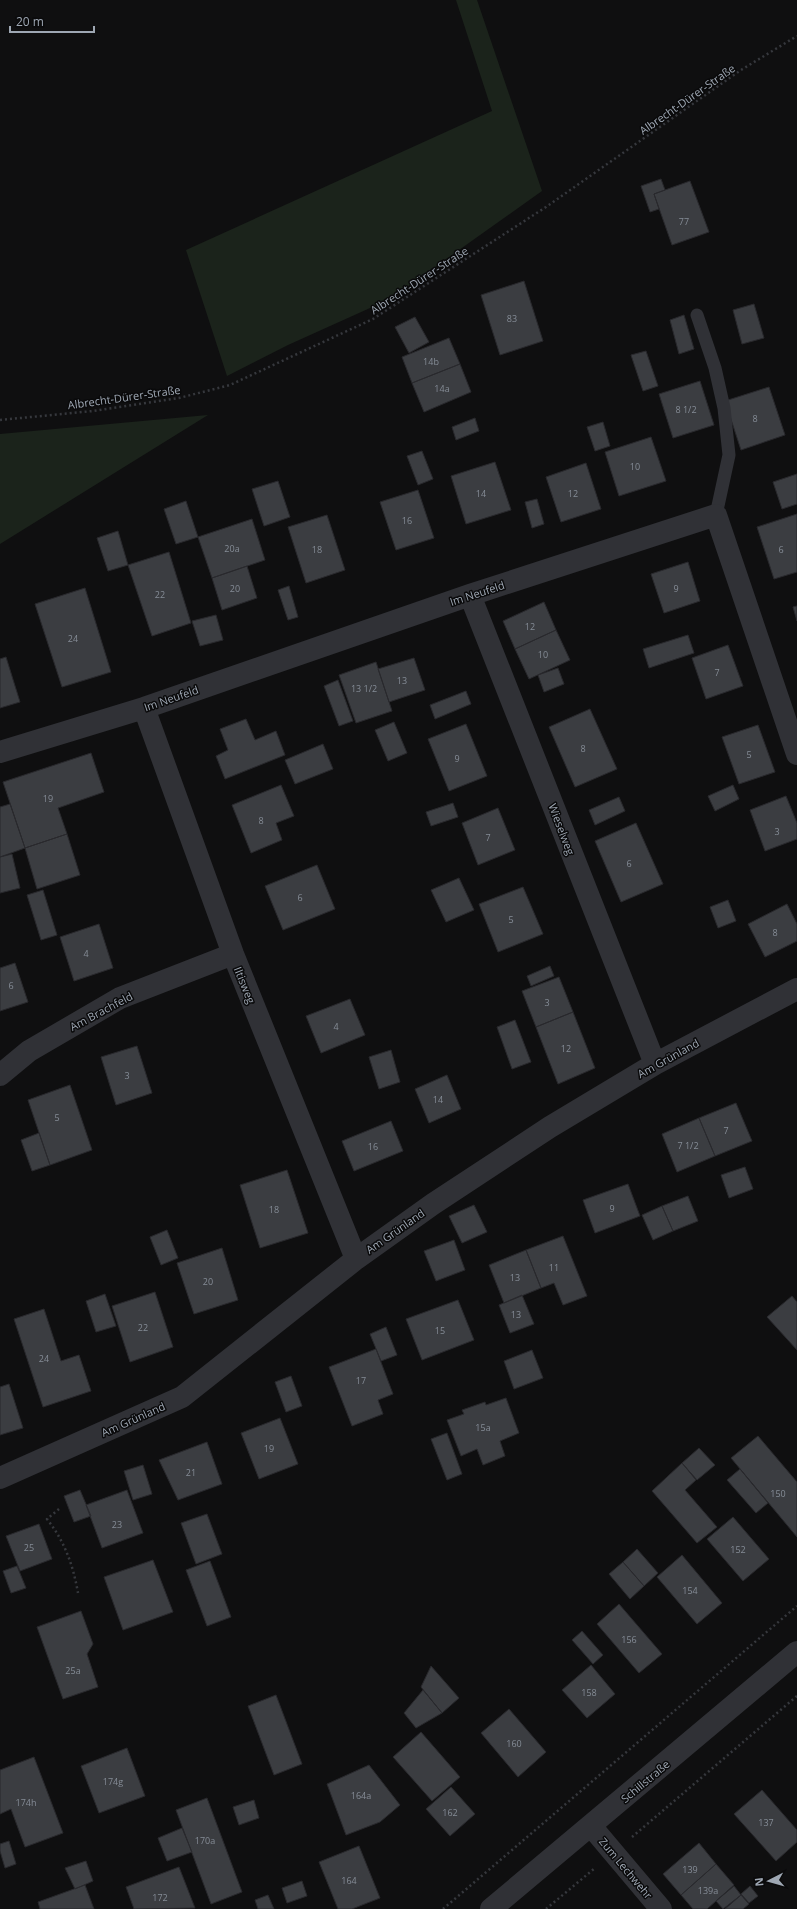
<svg xmlns="http://www.w3.org/2000/svg" width="797" height="1909" font-family="'Open Sans',sans-serif">
	<rect width="100%" height="100%" fill="#0f0f10"/>
	<path fill="#1b231b" d="M456,0H477L542,191L390,299L288,345L227,376L186,250L492,111Z
		M208,415L0,544V434Z"/>
	<path fill="#3b3d41" stroke="#29292d" d="M661,179L665,190L654,194L659,209L650,212L641,186Z
		M690,181L709,232L672,245L654,194Z
		M524,281L543,341L500,355L481,295Z
		M754,304L764,338L742,344L733,310Z
		M684,315L694,349L679,354L670,320Z
		M415,317L429,342L409,353L395,327Z
		M449,338L460,364L412,383L402,357Z
		M646,351L658,386L643,391L631,355Z
		M460,364L471,392L424,412L412,383Z
		M700,381L714,425L673,438L659,394Z
		M769,387L785,435L741,450L725,401Z
		M475,418L479,431L456,440L452,427Z
		M603,422L610,446L595,451L587,427Z
		M651,437L666,481L619,496L605,452Z
		M422,451L433,479L418,485L407,456Z
		M495,462L511,510L466,524L451,476Z
		M586,463L601,509L561,522L546,477Z
		M797,474V504L782,509L773,482Z
		M278,481L290,517L264,526L252,489Z
		M418,490L434,538L396,550L380,502Z
		M537,499L544,524L532,528L525,502Z
		M186,501L198,537L176,544L164,509Z
		M797,514V572L774,579L757,527Z
		M327,515L345,570L306,583L288,527Z
		M252,519L265,560L212,578L198,537Z
		M118,531L128,565L108,571L97,538Z
		M169,552L191,623L152,636L128,565Z
		M688,562L700,601L664,613L651,574Z
		M247,566L257,598L222,610L212,578Z
		M289,586L298,617L288,620L278,590Z
		M85,588L111,672L62,687L35,604Z
		M544,602L556,630L515,649L503,621Z
		M797,606V621L793,607Z
		M216,615L223,640L200,646L192,621Z
		M556,630L570,660L529,679L515,649Z
		M688,635L694,653L649,668L643,649Z
		M728,645L743,686L706,699L692,658Z
		M6,657L20,702L0,708V659Z
		M414,658L425,690L389,702L378,669Z
		M376,662L392,711L356,723L339,675Z
		M558,668L564,684L544,692L538,675Z
		M338,680L353,721L339,726L324,686Z
		M466,691L471,704L435,719L430,705Z
		M590,709L617,769L575,787L549,727Z
		M246,719L255,740L276,731L285,755L225,779L216,756L228,750L220,729Z
		M394,722L407,753L388,761L375,730Z
		M466,724L487,776L449,791L428,739Z
		M758,725L775,772L739,784L722,737Z
		M323,744L333,769L295,784L285,760Z
		M91,753L104,792L58,808L67,834L25,848L3,782Z
		M281,785L294,816L276,823L282,840L251,853L232,805Z
		M733,785L739,799L715,811L708,796Z
		M786,796L797,823V839L765,851L750,810Z
		M619,797L625,811L595,825L589,810Z
		M453,803L458,817L431,826L426,812Z
		M10,804L25,848L0,857V807Z
		M498,808L515,850L478,865L462,823Z
		M636,823L663,884L621,902L595,841Z
		M67,834L80,875L37,889L25,848Z
		M12,854L20,888L0,893V857Z
		M317,865L335,909L283,930L265,886Z
		M459,878L474,910L446,922L431,890Z
		M523,887L543,934L498,952L479,904Z
		M43,890L57,935L41,940L27,895Z
		M728,900L736,921L718,928L710,907Z
		M787,904L797,924V941L765,957L748,924Z
		M99,924L113,968L74,981L60,937Z
		M15,963L28,1002L0,1011V968Z
		M550,966L554,976L531,986L527,976Z
		M559,977L573,1012L536,1027L522,991Z
		M350,999L365,1035L321,1053L306,1016Z
		M573,1012L595,1068L558,1084L536,1027Z
		M515,1020L531,1062L512,1069L497,1027Z
		M137,1046L152,1093L116,1105L101,1057Z
		M391,1050L400,1082L379,1089L369,1057Z
		M447,1075L461,1109L429,1123L415,1089Z
		M70,1085L92,1150L50,1165L28,1100Z
		M736,1103L752,1141L715,1156L699,1118Z
		M699,1118L715,1156L677,1172L662,1134Z
		M391,1121L403,1151L354,1171L342,1141Z
		M39,1133L50,1165L32,1171L21,1140Z
		M745,1167L753,1189L729,1198L721,1175Z
		M287,1170L308,1233L260,1248L240,1185Z
		M628,1184L640,1216L595,1233L583,1200Z
		M688,1196L698,1221L673,1231L662,1206Z
		M474,1205L487,1232L462,1243L449,1216Z
		M662,1206L673,1231L653,1240L642,1215Z
		M167,1230L178,1258L161,1265L150,1237Z
		M563,1236L587,1296L563,1305L554,1283L541,1288L526,1250Z
		M454,1240L465,1270L436,1281L424,1251Z
		M222,1248L238,1300L194,1314L177,1263Z
		M526,1250L541,1288L504,1303L489,1265Z
		M155,1292L173,1347L130,1362L112,1306Z
		M105,1294L116,1326L96,1332L86,1301Z
		M522,1295L534,1324L510,1333L499,1305Z
		M792,1296L797,1302V1350L767,1317Z
		M458,1300L474,1340L422,1360L406,1319Z
		M44,1309L61,1361L79,1355L91,1391L43,1407L14,1319Z
		M386,1327L397,1355L381,1361L370,1334Z
		M376,1349L393,1394L378,1400L383,1414L352,1426L329,1367Z
		M532,1350L543,1378L514,1389L504,1361Z
		M291,1376L302,1406L286,1412L275,1382Z
		M9,1384L23,1428L0,1435V1387Z
		M506,1398L519,1433L500,1441L505,1456L483,1465L477,1449L461,1456L447,1420L464,1414L462,1410L485,1402L486,1405Z
		M280,1418L298,1464L259,1479L241,1433Z
		M447,1433L462,1474L447,1480L431,1439Z
		M758,1436L797,1482V1537L731,1458Z
		M207,1442L222,1484L178,1500L159,1460Z
		M699,1448L715,1465L697,1480L682,1463Z
		M682,1463L696,1480L685,1490L717,1527L697,1543L652,1491Z
		M143,1465L152,1494L133,1500L124,1471Z
		M740,1469L768,1503L756,1513L727,1480Z
		M80,1490L91,1516L74,1522L64,1496Z
		M127,1490L143,1533L102,1548L86,1505Z
		M207,1514L222,1554L196,1564L181,1523Z
		M733,1517L769,1559L743,1581L707,1539Z
		M39,1524L52,1559L20,1571L6,1536Z
		M637,1549L658,1573L644,1586L623,1562Z
		M682,1555L722,1603L697,1624L657,1577Z
		M153,1560L173,1612L123,1630L104,1577Z
		M210,1561L231,1617L207,1626L186,1570Z
		M623,1562L644,1586L630,1599L609,1574Z
		M17,1566L26,1588L11,1593L3,1571Z
		M619,1604L662,1654L639,1673L597,1624Z
		M81,1611L93,1644L87,1654L98,1687L63,1699L37,1627Z
		M582,1631L603,1655L593,1664L572,1640Z
		M591,1665L615,1694L587,1718L562,1690Z
		M431,1666L459,1698L442,1713L421,1687Z
		M423,1690L442,1713L416,1728L404,1713Z
		M276,1695L302,1764L274,1775L248,1706Z
		M509,1709L546,1752L518,1777L481,1733Z
		M421,1732L460,1777L432,1801L393,1757Z
		M127,1748L145,1796L99,1813L81,1766Z
		M34,1757L63,1833L25,1847L11,1809L0,1814V1770Z
		M369,1765L400,1805L380,1822L346,1835L327,1784Z
		M451,1787L475,1814L450,1836L426,1809Z
		M762,1790L797,1830V1842L776,1861L734,1814Z
		M207,1798L242,1892L211,1904L176,1810Z
		M254,1800L259,1818L239,1825L233,1807Z
		M182,1828L192,1852L167,1861L158,1838Z
		M9,1841L16,1864L5,1868L0,1851V1844Z
		M699,1843L716,1864L681,1895L663,1874Z
		M359,1846L380,1898L352,1909H338L319,1862Z
		M86,1861L93,1881L75,1889L65,1868Z
		M716,1864L734,1885L707,1909H693L681,1895Z
		M179,1867L195,1908L134,1909L126,1887Z
		M302,1881L307,1896L287,1903L282,1888Z
		M85,1885L94,1909H40L38,1902Z
		M734,1886L741,1895L723,1909L716,1901Z
		M750,1886L758,1896L749,1903L741,1894Z
		M268,1895L274,1909H258L255,1900Z
		M741,1895L749,1904L743,1909H725Z"/>
	<g fill="none" stroke-linecap="round" stroke-linejoin="round">
		<path stroke="#36383d" stroke-width="2.5" stroke-dasharray="2 3" stroke-linecap="butt" d="M0,420L93,411L179,398L230,385L373,319L546,207L741,70L797,36
			M59,1509L47,1519C65,1542 73,1565 78,1593
			M632,1837L797,1696
			M443,1909L797,1606
			M546,1909L595,1868"/>
		<path stroke="#303136" stroke-width="13" d="M697,315L715,368L724,408L729,455L716,515"/>
		<path stroke="#303136" stroke-width="22" d="M470,595L655,1064
			M144,708L233,954L356,1259
			M0,752L144,708L470,595L716,515L797,754
			M0,1075L29,1051L120,998L233,954
			M0,1478L182,1397L356,1259L433,1204L550,1127L655,1064L797,989
			M591,1826L661,1909
			M491,1909L797,1652"/>
	</g>
	<g text-anchor="middle" dominant-baseline="central" stroke-width="3" stroke-linejoin="round" paint-order="stroke">
		<g font-size="9" fill="#858c96">
			<text x="684" y="221">77</text>
			<text x="512" y="318">83</text>
			<text x="431" y="361">14b</text>
			<text x="442" y="388">14a</text>
			<text x="686" y="409">8 1/2</text>
			<text x="755" y="418">8</text>
			<text x="635" y="466">10</text>
			<text x="481" y="493">14</text>
			<text x="573" y="493">12</text>
			<text x="407" y="520">16</text>
			<text x="232" y="548">20a</text>
			<text x="317" y="549">18</text>
			<text x="781" y="549">6</text>
			<text x="235" y="588">20</text>
			<text x="676" y="588">9</text>
			<text x="160" y="594">22</text>
			<text x="530" y="626">12</text>
			<text x="73" y="638">24</text>
			<text x="543" y="654">10</text>
			<text x="717" y="672">7</text>
			<text x="402" y="680">13</text>
			<text x="364" y="688">13 1/2</text>
			<text x="583" y="748">8</text>
			<text x="749" y="754">5</text>
			<text x="457" y="758">9</text>
			<text x="48" y="798">19</text>
			<text x="261" y="820">8</text>
			<text x="777" y="831">3</text>
			<text x="488" y="837">7</text>
			<text x="629" y="863">6</text>
			<text x="300" y="897">6</text>
			<text x="511" y="919">5</text>
			<text x="775" y="932">8</text>
			<text x="86" y="953">4</text>
			<text x="11" y="985">6</text>
			<text x="547" y="1002">3</text>
			<text x="336" y="1026">4</text>
			<text x="566" y="1048">12</text>
			<text x="127" y="1075">3</text>
			<text x="438" y="1099">14</text>
			<text x="57" y="1117">5</text>
			<text x="726" y="1130">7</text>
			<text x="688" y="1145">7 1/2</text>
			<text x="373" y="1146">16</text>
			<text x="612" y="1208">9</text>
			<text x="274" y="1209">18</text>
			<text x="554" y="1267">11</text>
			<text x="515" y="1277">13</text>
			<text x="208" y="1281">20</text>
			<text x="516" y="1314">13</text>
			<text x="143" y="1327">22</text>
			<text x="440" y="1330">15</text>
			<text x="44" y="1358">24</text>
			<text x="361" y="1380">17</text>
			<text x="483" y="1427">15a</text>
			<text x="269" y="1448">19</text>
			<text x="191" y="1472">21</text>
			<text x="778" y="1493">150</text>
			<text x="117" y="1524">23</text>
			<text x="29" y="1547">25</text>
			<text x="738" y="1549">152</text>
			<text x="690" y="1590">154</text>
			<text x="629" y="1639">156</text>
			<text x="73" y="1670">25a</text>
			<text x="589" y="1692">158</text>
			<text x="514" y="1743">160</text>
			<text x="113" y="1781">174g</text>
			<text x="361" y="1795">164a</text>
			<text x="26" y="1802">174h</text>
			<text x="450" y="1812">162</text>
			<text x="766" y="1822">137</text>
			<text x="205" y="1840">170a</text>
			<text x="690" y="1869">139</text>
			<text x="349" y="1880">164</text>
			<text x="708" y="1890">139a</text>
			<text x="160" y="1897">172</text>
		</g>
		<g font-size="11" fill="#9ea7b3" stroke="#0a0a0b">
			<text transform="translate(687 99) rotate(-35)">Albrecht-Dürer-Straße</text>
			<text transform="translate(419 280) rotate(-33)">Albrecht-Dürer-Straße</text>
			<text transform="translate(124 397) rotate(-8)">Albrecht-Dürer-Straße</text>
			<text transform="translate(477 593) rotate(-18)">Im Neufeld</text>
			<text transform="translate(171 698) rotate(-19)">Im Neufeld</text>
			<text transform="translate(562 829) rotate(69)">Wieselweg</text>
			<text transform="translate(245 985) rotate(68)">Iltisweg</text>
			<text transform="translate(101 1011) rotate(-28)">Am Brachfeld</text>
			<text transform="translate(668 1058) rotate(-29)">Am Grünland</text>
			<text transform="translate(395 1231) rotate(-35)">Am Grünland</text>
			<text transform="translate(133 1419) rotate(-24)">Am Grünland</text>
			<text transform="translate(645 1781) rotate(-40)">Schillstraße</text>
			<text transform="translate(626 1868) rotate(50)">Zum Lechwehr</text>
		</g>
	</g>
	<g transform="translate(769 1881) rotate(264)" stroke="#0a0a0b" stroke-width="3" paint-order="stroke">
	<path d="M0-3L7 15L0 10L-7 15Z" fill="#9ea7b3"/>
	<text y="-6" font-size="11" font-weight="bold" text-anchor="middle" fill="#9ea7b3">N</text>
	</g>
	<path d="M10 26v6h84v-6" fill="none" stroke="#9ea7b3" stroke-width="2"/>
	<text x="16" y="26" font-size="12" fill="#9ea7b3" stroke="#0a0a0b" stroke-width="3" paint-order="stroke">20 m</text>
</svg>
